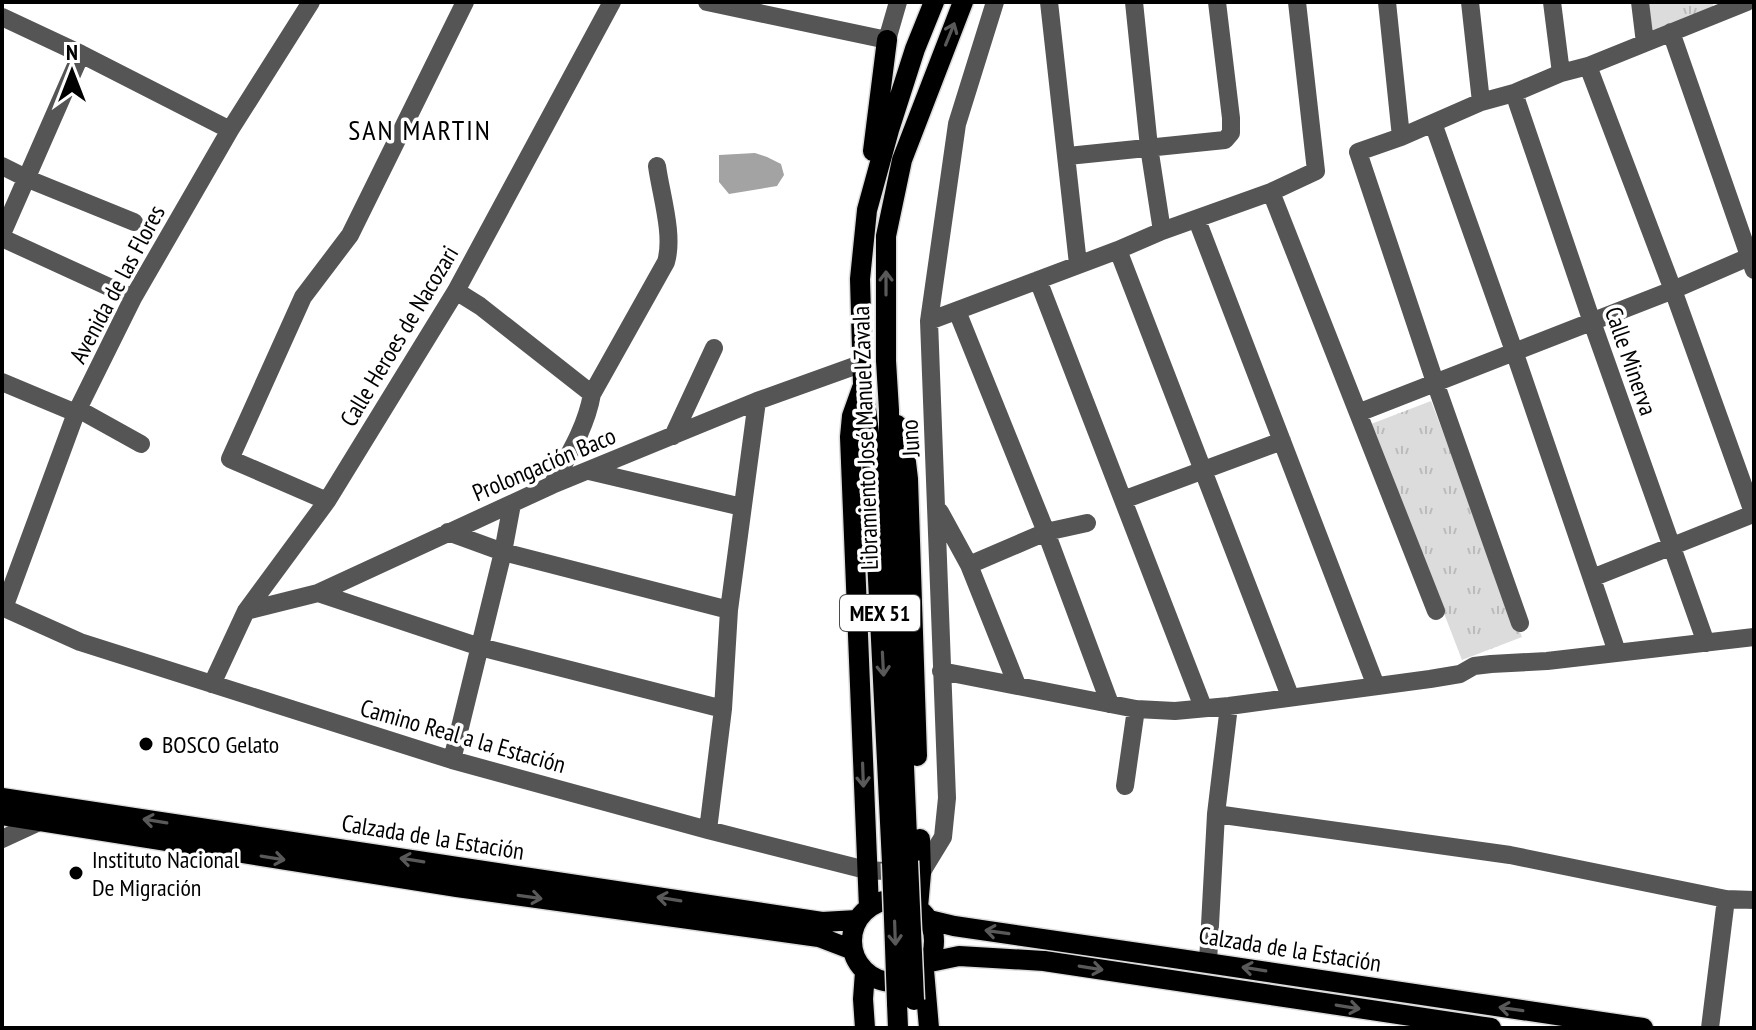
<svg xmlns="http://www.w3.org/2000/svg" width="1756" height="1030" font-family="'PT Sans Narrow',sans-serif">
	<defs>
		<pattern id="park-tufts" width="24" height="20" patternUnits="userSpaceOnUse" patternTransform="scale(2)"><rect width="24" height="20" fill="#dcdcdc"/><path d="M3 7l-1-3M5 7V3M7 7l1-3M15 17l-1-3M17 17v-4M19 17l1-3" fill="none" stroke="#bbb"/></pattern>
	</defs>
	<rect width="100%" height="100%" fill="#fff"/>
	<path fill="url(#park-tufts)" d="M1645,2H1713V7L1649,35Z
		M1431,401L1522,637L1462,660L1371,424Z"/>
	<path fill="#a3a3a3" d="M755,153L767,157L781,164L784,175L777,186L729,194L719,182V155Z"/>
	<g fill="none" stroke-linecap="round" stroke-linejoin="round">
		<g stroke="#dbdbdb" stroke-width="23">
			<path id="major" d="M873,151L887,40
				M862,388L852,416L850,437L869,908
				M897,425L905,454L908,479L917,756
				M2,798L822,922L857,920
				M2,815L457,887L819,937L853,950
				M908,861L894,529L889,462V410L886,361V236L902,160L963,2
				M892,863L872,457L863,384L860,279L867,210L889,130L915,49L934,2
				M852 941a41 41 0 1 1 82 0a41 41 0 1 1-82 0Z
				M918,907L921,873L920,839
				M929,920L954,926C1184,958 1414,996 1643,1028
				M930,962L959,956L1044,961L1491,1028
				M924,970L929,1028
				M865,972L863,999L865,1028
				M897,1003L898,1028"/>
		</g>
		<path stroke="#555" stroke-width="18" d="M707,2L887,40L898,2
			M1049,2L1078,264
			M1134,2L1149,147L1162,231
			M1387,2L1401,137
			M1470,2L1481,102
			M1552,2L1561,73
			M1640,2L1645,43
			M2,17L81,54L230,130
			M1671,32L1754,270
			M1588,66L1673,290L1754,515
			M1514,93L1592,322L1706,643
			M1433,123L1514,351L1617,652
			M1068,156L1225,140L1231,133V118L1217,2
			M2,166L28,179L134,222
			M1271,192L1436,611
			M1197,220L1376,686
			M2,234L81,54
			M2,238L133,298
			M1118,250L1290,696
			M1038,280L1203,707
			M456,291L480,306L592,394
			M957,311L1046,532L1110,704
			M929,321L1118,250L1162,231L1271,192L1316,171L1297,2
			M2,382L76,413
			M78,409L141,444
			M1358,413L1673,290L1749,257
			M673,436L714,348
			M589,471L742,507
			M552,485C568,456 586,428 592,394L666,262C674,235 661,195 657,166
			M1123,500L1282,441
			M327,501L230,459L303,297L350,235L465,2
			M940,512L969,565L1017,685
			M448,532L503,552L729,610
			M969,565L1046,532L1087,523
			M1592,578L1753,514
			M318,593L480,647L723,709
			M2,607L80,642L452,760L708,830L866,870L921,873L943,837L947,798L929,321L957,124L995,2
			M4,608L76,413L133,298L230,130L311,2
			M246,611L318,593L552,485L757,401L863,363
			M1520,623L1435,382L1358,152L1401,137L1481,102L1514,93L1561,73L1588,66L1747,2
			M941,671L1136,709L1175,711L1229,706L1430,679L1460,674L1474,666L1491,664L1547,661L1754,637
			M212,684L246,611L327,501L456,291L612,2
			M452,760L503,552L512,504
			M1125,786L1136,709
			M1216,814L1510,855L1726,899L1754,900
			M708,830L723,709L729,610L757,401
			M2,839L41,821L46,817
			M1208,962L1216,814L1229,706
			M1710,1028L1726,899"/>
		<use href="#major" stroke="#000" stroke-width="20"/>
		<g stroke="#dbdbdb" stroke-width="23" stroke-linecap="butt">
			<path id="major-bridge" d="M908,861L914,1000
				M892,863L897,1003"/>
		</g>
		<use href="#major-bridge" stroke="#000" stroke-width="20"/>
	</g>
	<defs><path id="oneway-shaft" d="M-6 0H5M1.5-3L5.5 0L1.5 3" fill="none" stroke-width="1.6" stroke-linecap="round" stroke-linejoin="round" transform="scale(2)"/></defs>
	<g stroke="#595959">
		<use href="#oneway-shaft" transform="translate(950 34) rotate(-68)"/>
		<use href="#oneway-shaft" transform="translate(886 283) rotate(-90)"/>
		<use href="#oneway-shaft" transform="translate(883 664) rotate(87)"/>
		<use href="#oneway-shaft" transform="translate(863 775) rotate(88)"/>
		<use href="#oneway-shaft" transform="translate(155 821) rotate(-171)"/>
		<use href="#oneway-shaft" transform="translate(273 858) rotate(9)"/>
		<use href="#oneway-shaft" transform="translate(412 860) rotate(-171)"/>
		<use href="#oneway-shaft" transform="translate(530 897) rotate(8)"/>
		<use href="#oneway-shaft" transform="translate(669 899) rotate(-171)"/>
		<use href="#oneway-shaft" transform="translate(997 932) rotate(-172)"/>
		<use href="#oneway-shaft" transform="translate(895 933) rotate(88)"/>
		<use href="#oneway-shaft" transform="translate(1091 968) rotate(9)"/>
		<use href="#oneway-shaft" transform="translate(1254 969) rotate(-171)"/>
		<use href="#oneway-shaft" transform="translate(1348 1007) rotate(9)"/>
		<use href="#oneway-shaft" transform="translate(1511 1009) rotate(-172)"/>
	</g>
	<g fill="#000" stroke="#fff" stroke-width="3">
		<circle cx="146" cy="744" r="8"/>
		<circle cx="76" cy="873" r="8"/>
	</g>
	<g text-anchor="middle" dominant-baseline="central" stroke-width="7" stroke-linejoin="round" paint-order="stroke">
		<rect fill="#fff" stroke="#4c4c4c" stroke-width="2" x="840" y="595" width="80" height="36" rx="6"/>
		<g font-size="22" font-weight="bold" fill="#000">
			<text x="880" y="613">MEX 51</text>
		</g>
		<g font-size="24" fill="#000" stroke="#fff">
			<text transform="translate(117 284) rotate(-62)">Avenida de las Flores</text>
			<text transform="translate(399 336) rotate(-59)">Calle Heroes de Nacozari</text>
			<text transform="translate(1631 361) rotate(71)">Calle Minerva</text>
			<text transform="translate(865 438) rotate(-92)">Libramiento José Manuel Zavala</text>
			<text transform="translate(910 438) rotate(-93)">Juno</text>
			<text transform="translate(544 464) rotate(-23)">Prolongación Baco</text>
			<text transform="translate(463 736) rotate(16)">Camino Real a la Estación</text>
			<text transform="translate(433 837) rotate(9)">Calzada de la Estación</text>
			<text transform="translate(1290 949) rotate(9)">Calzada de la Estación</text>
		</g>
		<g font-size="24" fill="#000" stroke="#fff" text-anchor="start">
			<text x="162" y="744">BOSCO Gelato</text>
			<text x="92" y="859">Instituto Nacional<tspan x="92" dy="28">De Migración</tspan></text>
		</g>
		<g font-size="28" letter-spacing="2" fill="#000" stroke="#fff">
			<text x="420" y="129">SAN MARTIN</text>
		</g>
	</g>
	<rect width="1756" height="1030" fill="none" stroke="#000000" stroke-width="8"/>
	<g transform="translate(72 72)" stroke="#ffffff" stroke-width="6" paint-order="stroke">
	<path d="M0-6L14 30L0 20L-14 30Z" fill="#000000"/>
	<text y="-12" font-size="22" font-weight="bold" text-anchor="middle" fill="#000000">N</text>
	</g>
</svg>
